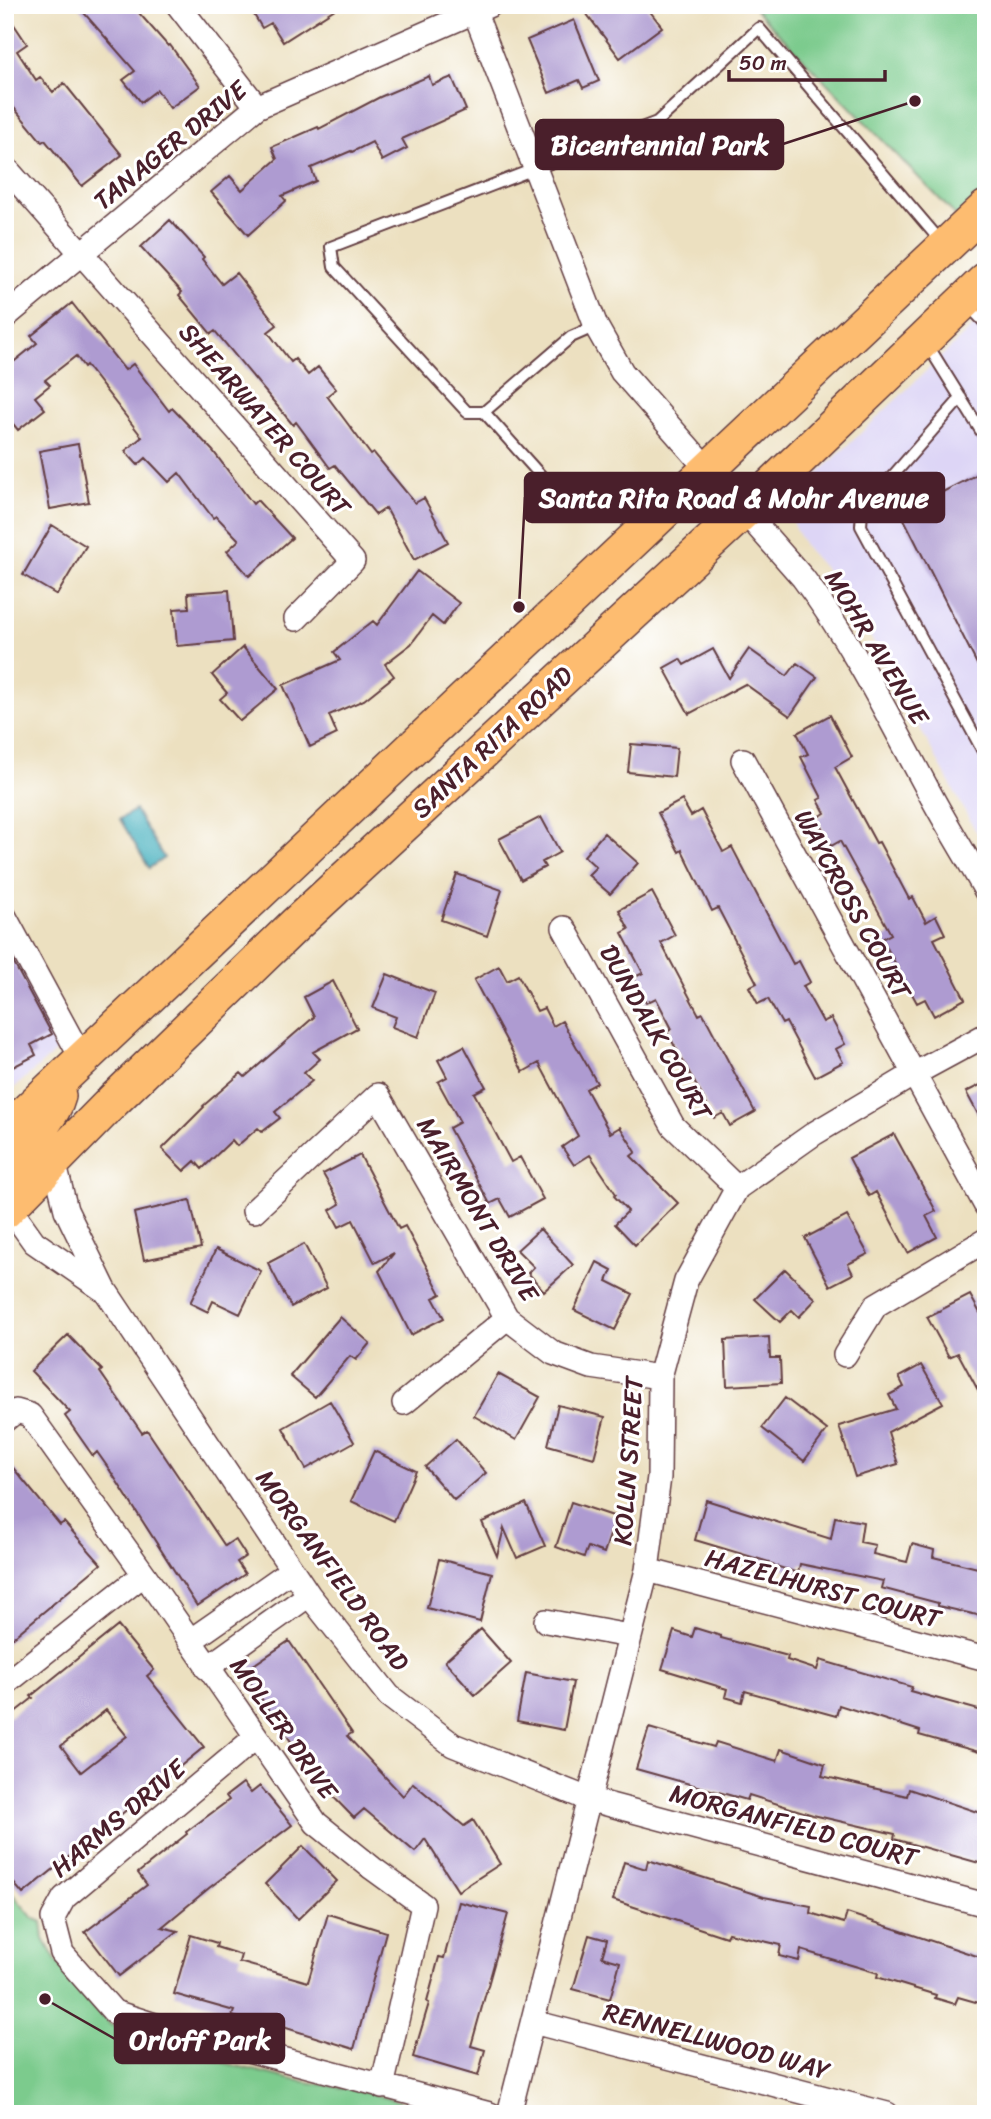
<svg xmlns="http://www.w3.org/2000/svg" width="991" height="2119" font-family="Sriracha,sans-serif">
	<rect width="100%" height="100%" fill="#fff"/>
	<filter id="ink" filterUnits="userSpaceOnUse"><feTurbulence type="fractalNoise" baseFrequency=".0143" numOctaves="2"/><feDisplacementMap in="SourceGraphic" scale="14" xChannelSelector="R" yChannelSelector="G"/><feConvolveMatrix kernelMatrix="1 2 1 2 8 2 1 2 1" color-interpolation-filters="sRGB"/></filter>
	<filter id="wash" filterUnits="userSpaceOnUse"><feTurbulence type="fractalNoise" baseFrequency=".00686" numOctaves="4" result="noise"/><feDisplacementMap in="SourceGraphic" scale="28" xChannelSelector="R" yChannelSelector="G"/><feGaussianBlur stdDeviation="1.57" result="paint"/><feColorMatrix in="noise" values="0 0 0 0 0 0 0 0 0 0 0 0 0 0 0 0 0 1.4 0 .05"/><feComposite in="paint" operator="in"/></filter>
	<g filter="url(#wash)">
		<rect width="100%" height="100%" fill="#ece0c0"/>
		<path fill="#ddd5f6" d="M986,314V850L864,625L841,587L805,547L794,527L793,510L802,489Z
			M5,940L62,1046L5,1096Z"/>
		<path fill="#7bcb8d" stroke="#62755c" stroke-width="2" d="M751,5H986V197L961,221Z
			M5,1885L33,1918L42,1922L44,1939L55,1959L92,2006L111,2025L154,2037L158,2046L289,2079L361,2091L447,2114H5Z"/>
		<path fill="#3fadbc" stroke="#446674" stroke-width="2" d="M135,810L164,858L149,868L120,819Z"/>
		<g id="blocks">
			<path fill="#ae9bd1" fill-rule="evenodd" d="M77,5H132L168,46L170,45L200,86L170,108L157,90L141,102L123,80L135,71Z
				M248,5H341L283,42L271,23L262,28Z
				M580,5H645L662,27L620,58Z
				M5,11L27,44L17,51L36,80L40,77L53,92L64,83L122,155L82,186L45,140L42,142L5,97Z
				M574,20L599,81L583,88L579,80L549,93L527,40Z
				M429,76L432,85L452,77L466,110L402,139L407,148L382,161L372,142L352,152L351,151L311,168L316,181L282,196L286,201L248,235L211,192L230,176L242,190L277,159L272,147L318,127L319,129L380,97Z
				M170,220L204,257L202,259L222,284L236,273L277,325L268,332L291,362L295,359L308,375L318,367L336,389L327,396L371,455L374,453L415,503L424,498L448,542L414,560L386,508L376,515L335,465L330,468L296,422L293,425L215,331L211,334L179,295L182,292L141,247Z
				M72,303L125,370L133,364L169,411L172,408L213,451L253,504L257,500L292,538L249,576L227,551L239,540L216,516L213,518L179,473L169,482L146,458L138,465L125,451L142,437L86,365L84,367L76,356L45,380L50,385L35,397L45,409L18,430L5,414V369L37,343L31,336Z
				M78,444L89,502L50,509L39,451Z
				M986,470V682L901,513Z
				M52,525L86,546L57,595L23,575Z
				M417,571L459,603L443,625L432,616L411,644L385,664L394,676L364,700L329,715L337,734L310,747L283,685L340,660L334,652L373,621L377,625Z
				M229,590L233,641L177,646L174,609L189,608L188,593Z
				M243,647L278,689L240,721L220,699L227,693L212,675Z
				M713,649L729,678L749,649L787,676L797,663L817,677L790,716L745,684L689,714L664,668L680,659L684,665Z
				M830,715L852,757L835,767L876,843L879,842L909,899L913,897L926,922L936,916L945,934L934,939L965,999L934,1016L925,999L917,1003L894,961L882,939L891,934L840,841L831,846L817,818L825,813L818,800L822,798L801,757L808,754L797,733Z
				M631,744L677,748L674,777L628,772Z
				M682,800L691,816L701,810L723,852L732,847L793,964L799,961L810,982L803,986L823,1022L831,1018L845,1044L836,1049L843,1062L815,1077L786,1022L782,1024L768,999L758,1004L749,987L757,983L718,908L712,911L682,850L679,852L658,813Z
				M541,817L560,852L542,862L545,867L521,880L499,839Z
				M604,833L638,863L610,894L588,875L596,867L584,856Z
				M457,874L502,890L487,936L441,920Z
				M652,892L675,935L661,943L699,1015L703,1013L755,1112L730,1126L723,1113L714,1118L667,1032L672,1029L656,998L646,1003L633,978L643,973L622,933L629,929L619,910Z
				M5,947L52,1034L31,1045L36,1055L5,1071Z
				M499,966L507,981L518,975L537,1011L544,1008L553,1026L562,1021L597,1083L586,1089L610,1133L620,1127L636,1152L631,1156L678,1203L635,1245L615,1224L628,1211L614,1196L616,1194L590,1155L574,1165L562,1147L578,1136L539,1063L523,1072L474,980Z
				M387,974L435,993L418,1037L392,1027L396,1017L373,1008Z
				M333,981L357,1028L313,1052L320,1059L304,1073L312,1081L275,1112L280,1118L262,1132L258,1128L237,1146L232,1140L202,1169L195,1161L184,1171L162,1149L204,1107L203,1106L241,1073L245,1077L314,1017L304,997Z
				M464,1046L486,1087L474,1093L511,1162L520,1157L543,1199L510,1217L500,1199L490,1204L449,1128L460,1122L438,1082L447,1077L438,1060Z
				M986,1082V1129L966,1092Z
				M894,1134L936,1211L926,1216L937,1237L908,1253L876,1192L869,1196L849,1158Z
				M360,1155L399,1229L405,1226L441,1294L433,1298L444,1318L411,1335L379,1271L394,1253L375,1263L353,1220L339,1227L330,1210L340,1204L323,1174Z
				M190,1200L201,1248L144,1260L134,1213Z
				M847,1216L868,1254L848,1264L853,1274L830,1286L805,1238Z
				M540,1229L573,1265L544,1291L528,1273L534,1267L517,1250Z
				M304,1244L327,1288L291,1307L268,1263Z
				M216,1249L261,1271L240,1314L213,1301L208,1312L190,1303Z
				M597,1262L612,1270L607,1281L633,1294L615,1330L574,1310Z
				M785,1269L816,1299L799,1317L792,1310L780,1322L755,1299Z
				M970,1295L980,1313L986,1310V1405L958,1353L949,1357L927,1317Z
				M340,1317L370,1343L356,1360L350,1356L315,1397L290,1376Z
				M68,1335L102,1370L100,1372L142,1433L147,1430L225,1546L235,1539L246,1556L237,1562L245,1574L197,1606L109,1469L97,1452L93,1456L65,1416L70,1412L31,1371Z
				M769,1337L770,1358H780L781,1383L727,1386L725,1340Z
				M921,1365L943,1403L888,1432L898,1464L855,1477L839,1426L896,1409L889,1395L904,1387L899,1377Z
				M498,1374L540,1397L516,1440L474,1416Z
				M785,1398L827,1430L804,1461L762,1428Z
				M330,1401L354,1442L306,1469L283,1428Z
				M558,1405L605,1417L594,1458L548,1445Z
				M456,1439L486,1473L454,1500L425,1467Z
				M374,1451L416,1471L394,1521L351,1501Z
				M5,1458L60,1525L64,1522L101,1564L5,1644Z
				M706,1500L831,1539L835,1517L863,1522L860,1542L875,1545L873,1554L907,1562L912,1544L934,1550L933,1557L986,1570V1617L938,1606V1603L881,1588L883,1581L800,1564L798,1573L769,1564V1562L695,1540Z
				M571,1502L616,1517L604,1553L588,1547L584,1557L556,1547Z
				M526,1503L545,1546L517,1558L504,1528L497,1556L482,1522Z
				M439,1559L492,1573L480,1622L427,1608Z
				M118,1626L154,1670L147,1676L204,1747L23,1894L5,1873V1720L33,1698L31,1696ZM106,1710L127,1736L81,1772L61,1746Z
				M695,1628L721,1636V1638L788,1656L787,1660L817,1670L820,1660L912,1687L910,1691L986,1712V1754L919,1735L920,1731L839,1705L836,1716L745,1691L742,1702L725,1697L727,1689L662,1669L674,1631L692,1637Z
				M481,1629L511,1663L475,1695L445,1661Z
				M289,1641L352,1733L347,1736L403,1796L413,1783L464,1826L473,1820L500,1864L458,1891L425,1839L415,1852L364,1809L354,1818L319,1782L243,1672Z
				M526,1673L573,1682L564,1730L517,1721Z
				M649,1728L714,1747L716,1742L777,1761L781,1749L825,1764L822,1776L907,1796L909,1789L986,1815V1865L894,1839L895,1834L813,1815L749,1795L747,1800L636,1769Z
				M243,1783L251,1793L260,1786L292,1825L209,1888L162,1927L178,1931L119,1976L85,1932L147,1885L138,1873L187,1834L186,1832L229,1800L226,1796Z
				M303,1846L337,1881L298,1919L265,1884Z
				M648,1860L764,1897L811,1906L810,1913L844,1923L847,1913L986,1959V2005L958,1997L955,2004L935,1998L936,1995L877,1977L878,1973L801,1950L799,1961L779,1956L781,1945L728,1933L726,1937L613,1900L624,1862L646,1869Z
				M459,1902L508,1914L471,2046L485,2050L478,2076L413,2057L429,2003L427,2002L439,1957L444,1958Z
				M328,1914L386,1932L354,2049L280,2026L279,2030L232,2016L234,2011L174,1994L191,1935L217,1943L216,1947L241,1955L239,1962L308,1982Z
				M589,1935L607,1940L602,1957L620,1962L610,1999L573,1989Z"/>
		</g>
	</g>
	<g filter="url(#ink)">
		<use href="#blocks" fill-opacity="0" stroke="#623c41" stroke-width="2"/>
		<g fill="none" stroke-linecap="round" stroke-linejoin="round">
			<g stroke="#623c41" stroke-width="14">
				<path id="service" d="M966,303L986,324
					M927,344L986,439
					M961,398L862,511L861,526L986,757
					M484,412H467L334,267L331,247L657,122L759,28L943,244
					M542,477L484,412L571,337L596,326"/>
			</g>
			<g stroke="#623c41" stroke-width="26">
				<path id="minor" d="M178,5L257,107
					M472,5L596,326L622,372L803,578C856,648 893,726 935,803C951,832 969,861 986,891
					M5,167L353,561L296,619
					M5,317L257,107L490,5
					M743,760L986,1206
					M5,917L82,1059
					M564,928L673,1126L737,1188
					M54,1161L66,1210L105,1290L309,1595L389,1696L453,1745L588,1799L986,1905
					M9,1207L34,1242L102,1289
					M254,1211L378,1095L507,1318L553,1353L591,1367L660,1377
					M845,1355L876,1305L986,1240
					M404,1403L507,1318
					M5,1420L16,1411L30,1415L144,1574L316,1823L372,1868L423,1905L382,2087
					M647,1570L986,1659
					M546,1621L629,1636
					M190,1641L292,1570
					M207,1668L309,1595
					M5,1684L144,1574
					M256,1737L64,1898L53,1918L62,1953L114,2012L164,2028L490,2114
					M533,2022L887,2114
					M509,2114L647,1570L659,1477L660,1377L686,1281L737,1188L815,1133L914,1074L986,1035"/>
			</g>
			<g stroke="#623c41" stroke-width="38">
				<path id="primary" d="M5,1132L986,208
					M11,1200C17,1171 26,1152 41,1126C48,1116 55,1108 58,1096
					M5,1211L114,1100L297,923L774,483L986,280"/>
			</g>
			<use href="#service" stroke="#fff" stroke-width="10"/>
			<use href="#minor" stroke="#fff" stroke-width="23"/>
			<use href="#primary" stroke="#fdbc6f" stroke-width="35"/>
		</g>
	</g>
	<g text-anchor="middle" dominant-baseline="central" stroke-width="6" stroke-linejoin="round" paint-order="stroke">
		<g font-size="26" fill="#4a1f2b" stroke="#fff">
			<text transform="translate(170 145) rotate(-39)">TANAGER DRIVE</text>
			<text transform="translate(265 419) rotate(49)">SHEARWATER COURT</text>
			<text transform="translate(877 647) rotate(59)">MOHR AVENUE</text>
			<text transform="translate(492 742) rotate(-43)">SANTA RITA ROAD</text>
			<text transform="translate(853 904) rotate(61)">WAYCROSS COURT</text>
			<text transform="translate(656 1032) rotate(60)">DUNDALK COURT</text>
			<text transform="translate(478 1209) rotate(59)">MAIRMONT DRIVE</text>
			<text transform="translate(628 1461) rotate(-86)">KOLLN STREET</text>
			<text transform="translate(333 1570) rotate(54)">MORGANFIELD ROAD</text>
			<text transform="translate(823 1588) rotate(15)">HAZELHURST COURT</text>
			<text transform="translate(284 1728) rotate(55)">MOLLER DRIVE</text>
			<text transform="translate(118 1818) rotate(-40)">HARMS DRIVE</text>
			<text transform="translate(794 1825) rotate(15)">MORGANFIELD COURT</text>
			<text transform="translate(717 2041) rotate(15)">RENNELLWOOD WAY</text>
		</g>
	</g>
	<path fill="none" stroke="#4a1f2b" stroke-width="2.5" d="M915 101L783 144M519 607L525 497M45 1999L115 2039"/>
	<g fill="#4a1f2b" stroke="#fff" stroke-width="2.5">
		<circle cx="915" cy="101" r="7"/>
		<circle cx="519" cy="607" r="7"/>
		<circle cx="45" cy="1999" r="7"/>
	</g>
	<g fill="#4a1f2b" stroke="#4a1f2b" stroke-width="2.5">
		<rect x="536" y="120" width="247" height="49" rx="7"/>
		<rect x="525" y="473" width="419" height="49" rx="7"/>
		<rect x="115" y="2014" width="169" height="49" rx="7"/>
	</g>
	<g font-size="28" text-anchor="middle" font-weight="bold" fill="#fff">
		<text x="660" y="154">Bicentennial Park</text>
		<text x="734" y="507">Santa Rita Road &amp; Mohr Avenue</text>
		<text x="200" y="2049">Orloff Park</text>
	</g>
	<rect width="991" height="2119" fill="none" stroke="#fff" stroke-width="28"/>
	<path d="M729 70v10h156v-10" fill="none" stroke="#4a1f2b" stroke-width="3.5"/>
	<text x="739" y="70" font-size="21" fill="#4a1f2b" stroke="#ffffff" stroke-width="5" paint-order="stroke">50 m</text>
</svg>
